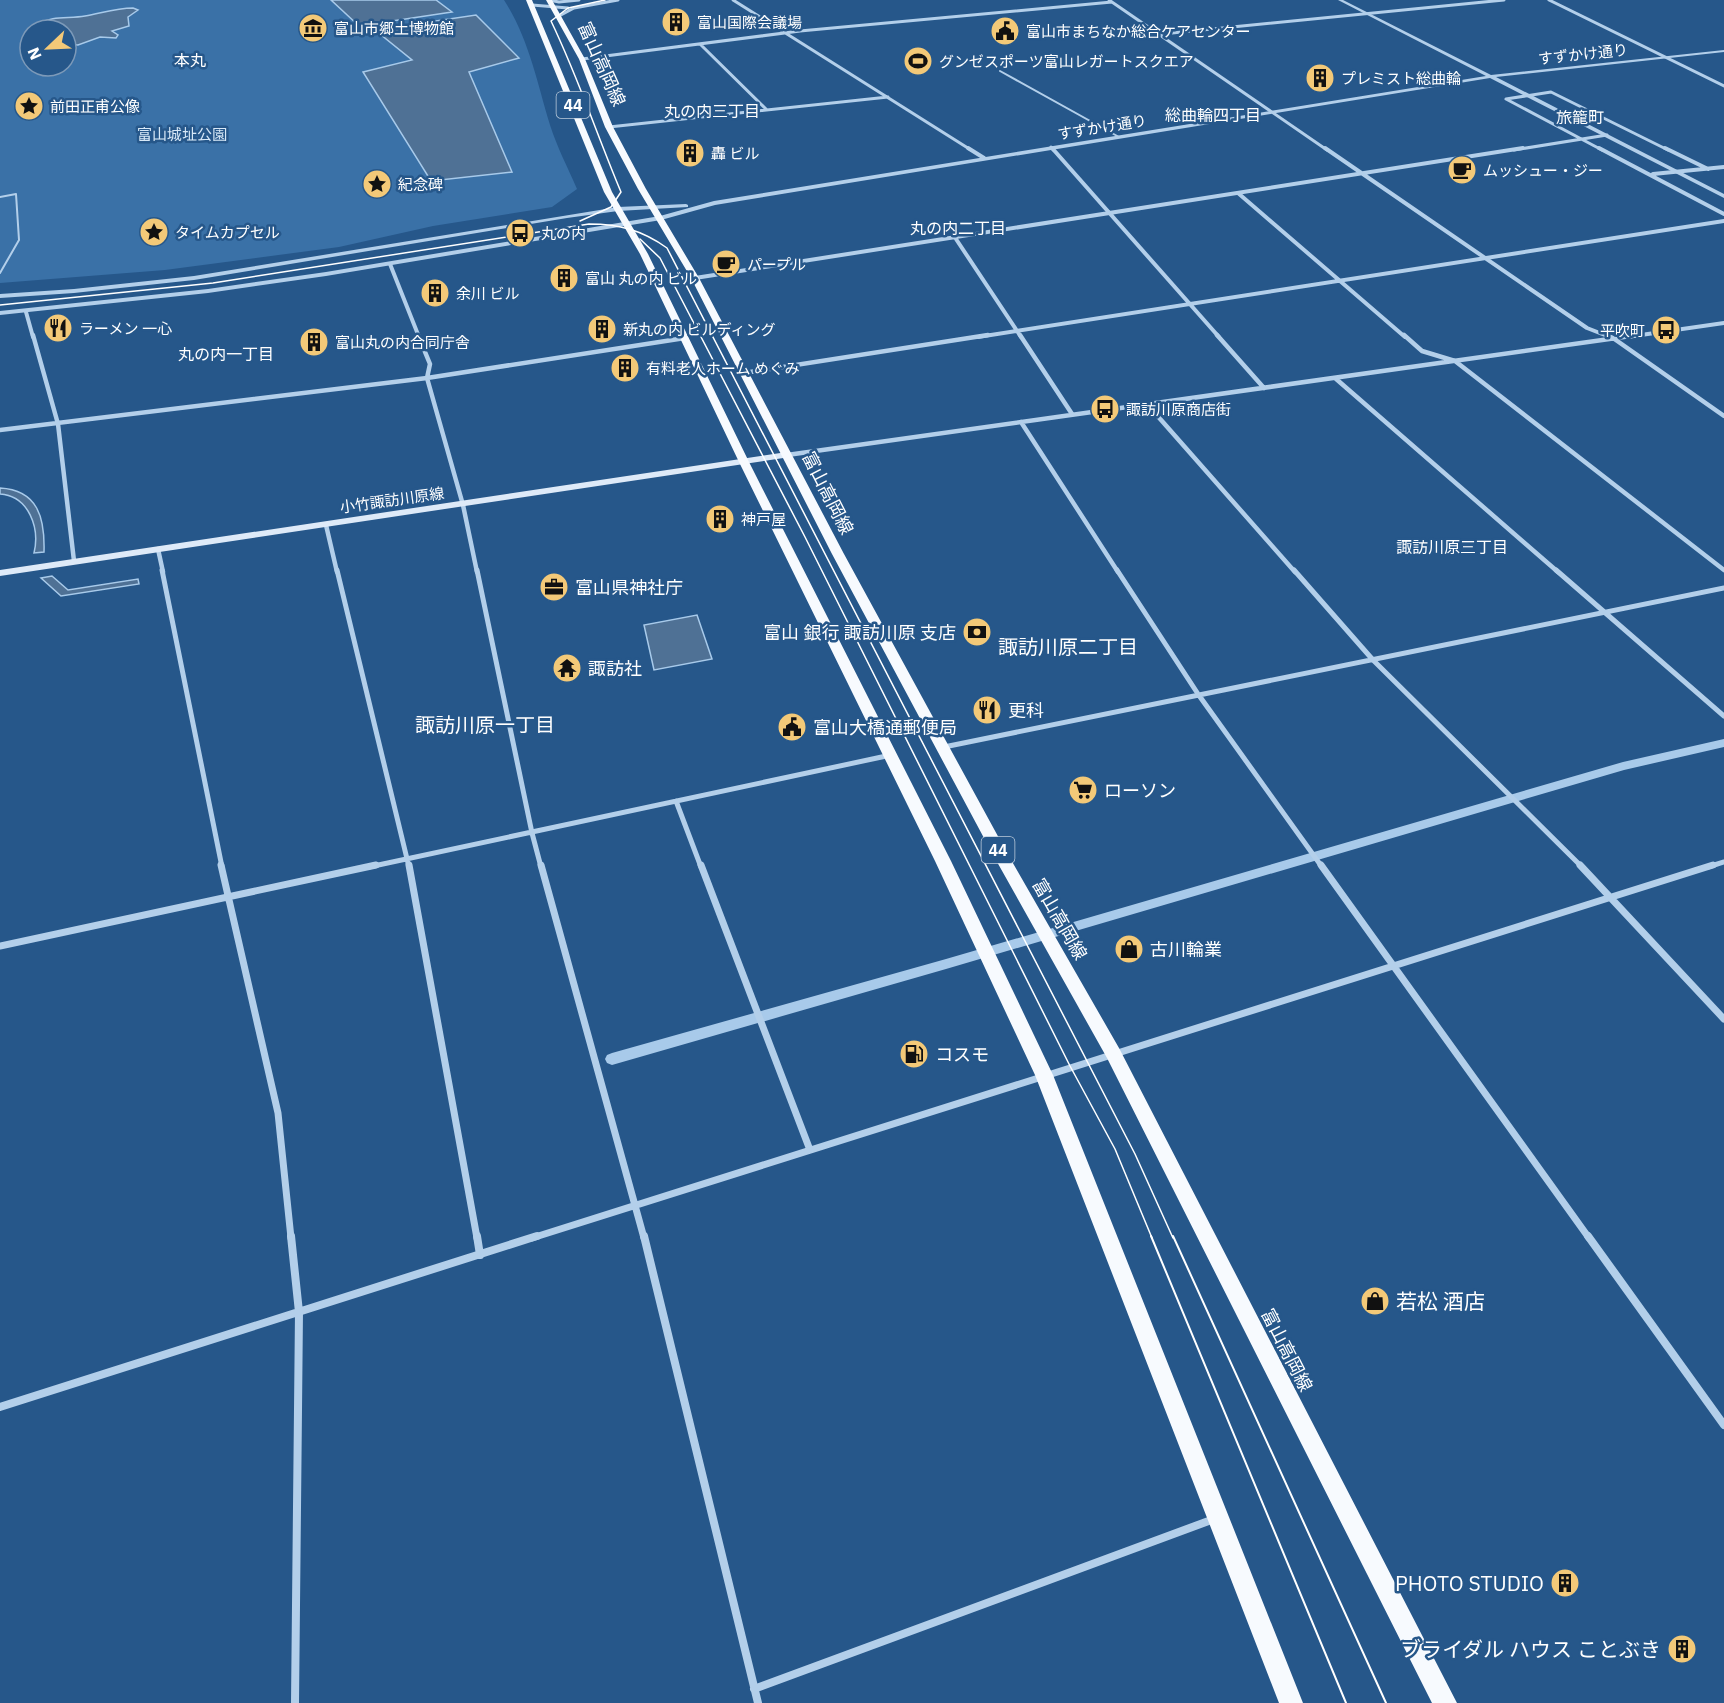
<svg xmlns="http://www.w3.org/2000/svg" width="1724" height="1703" font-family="'IBM Plex Sans','Noto Sans JP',sans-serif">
	<rect width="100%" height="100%" fill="#26578a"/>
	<path fill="#3a71a7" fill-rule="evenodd" d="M0,0H504C529,39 537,82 550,125C557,147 568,168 577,189L552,207L433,226L339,247L165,270L0,283ZM30,30H66V66H30Z"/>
	<path fill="#4f7195" stroke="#a8caea" stroke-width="1.5" d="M331,0H436L452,12L359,26Z
		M133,8L138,10L128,17L129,26L112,31L118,35L116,38L100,37L78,45L66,44V30H37L38,24C53,15 69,19 85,16C102,13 116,8 133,8Z
		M476,15L519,58L469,72L512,172L431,181L363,72L412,60L375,30Z
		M0,488C38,490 45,518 44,552L34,553C40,528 29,496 0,494Z
		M52,576L68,590L138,579L139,584L61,596L41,578Z
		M697,615L712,659L654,670L644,625Z"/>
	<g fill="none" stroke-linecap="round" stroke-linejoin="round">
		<path fill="#a8caea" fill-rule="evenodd" d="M1724,739V747L1624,770L946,969L612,1065L607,1063L605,1059L607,1055L612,1053L946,959L1623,762Z"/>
		<path stroke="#b3cfea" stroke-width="2" d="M1000,71L1119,137
			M0,197L16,194L19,240L0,273"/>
		<path stroke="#b3cfea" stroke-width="3" d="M549,0L559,2L579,0
			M733,0L971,150
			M1109,0L1327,150
			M1549,0L1724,86
			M532,5L568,8
			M559,16L574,8L618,0
			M1162,34L1504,0
			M700,44L767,110
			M582,59L800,31L1112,2
			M609,127L888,97
			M1051,147L1053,150
			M1514,150L1607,135
			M1602,150L1506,99L1551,92L1668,150"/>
		<path stroke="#b3cfea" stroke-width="4" d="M968,148L984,158
			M1052,148L1219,337
			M1325,148L1587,328L1610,337
			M1599,148L1724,214
			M1665,148L1708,169
			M1653,174L1724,167
			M1238,193L1405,337
			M956,239L1021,337
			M390,264L419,337
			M695,278L1523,148
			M26,312L33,337
			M978,337L1724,221
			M1627,337L1724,323"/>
		<path stroke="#b3cfea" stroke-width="4.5" d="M33,335L58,424L74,561
			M418,335L430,364L427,378L463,505L477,572
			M1020,335L1072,414
			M1217,335L1264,388
			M1404,335L1422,351L1455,361L1724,570
			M1606,335L1613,338L1724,416
			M744,373L988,335
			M1335,378L1558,572
			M1147,404L1295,572
			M1021,422L1118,572
			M0,430L427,378L685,338
			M787,455L1638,335
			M326,525L337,572
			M158,549L163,572"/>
		<path stroke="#b3cfea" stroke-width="5" d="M162,570L222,867
			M337,570L409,867
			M477,570L532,833L541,867
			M1117,570L1198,694L1322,867
			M1294,570L1373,660L1582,867
			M1556,570L1724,716
			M944,747L1724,588
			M676,801L701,867
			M369,867L891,755
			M1708,867L1724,862"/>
		<path stroke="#b3cfea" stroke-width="7" d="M221,865L278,1113L291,1238
			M409,865L477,1238
			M541,865L644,1238
			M701,865L810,1150
			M1321,865L1589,1238
			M1580,865L1724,1019
			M0,946L376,865
			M532,1238L1713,865"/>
		<path stroke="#b3cfea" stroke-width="8" d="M291,1236L299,1312L295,1703
			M477,1236L480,1255
			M644,1236L758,1703
			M1588,1236L1724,1425
			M0,1407L537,1236
			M754,1689L1214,1519"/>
		<path fill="#b3cfea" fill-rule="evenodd" d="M1338,0H1343L1491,75L1724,50V52L1496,77L1724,194V198L1490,78L715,205L661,220L326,276L208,293L0,315V311L208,289L326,272L660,216L714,201L1486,76Z
			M686,204L688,205V207L618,211L567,218L194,280L74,293L0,298V294L74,289L194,276L618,207Z"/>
		<path fill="#deeaf8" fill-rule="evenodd" d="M787,452L790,453V457L0,576V570Z"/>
		<path fill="#f7fafe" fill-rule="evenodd" d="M526,0H532L612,192L648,254L749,462L951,861L1053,1075L1303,1703H1279L1035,1075L935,861L739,462L640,254L604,192Z
			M546,0H552L585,59L613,127L646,189L699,278L844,554L1006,851L1119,1048L1457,1703H1432L1107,1058L992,853L832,554L691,278L638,189L605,127L579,59Z"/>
		<path stroke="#fff" stroke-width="1.5" d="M580,221L611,207L621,192C597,135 578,77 551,21L568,8L605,0
			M640,239L660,258L805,537L1070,1066L1115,1149L1152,1238
			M0,305L213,283L589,224C619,224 642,230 667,248L1135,1154L1173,1238"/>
		<path stroke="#fff" stroke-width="2" d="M1151,1236L1346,1703
			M1173,1236L1386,1703"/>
	</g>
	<defs>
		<g id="building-disc" transform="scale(1.5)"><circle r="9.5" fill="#f3c978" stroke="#26578a"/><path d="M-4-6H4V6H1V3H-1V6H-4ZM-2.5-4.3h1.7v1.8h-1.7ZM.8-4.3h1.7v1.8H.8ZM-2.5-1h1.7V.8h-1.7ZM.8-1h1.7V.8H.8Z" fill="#111"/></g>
		<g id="museum-disc" transform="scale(1.5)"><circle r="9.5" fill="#f3c978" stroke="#26578a"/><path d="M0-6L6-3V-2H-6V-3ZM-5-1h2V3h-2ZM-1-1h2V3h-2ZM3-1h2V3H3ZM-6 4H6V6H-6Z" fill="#111"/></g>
		<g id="civic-disc" transform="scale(1.5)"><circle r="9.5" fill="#f3c978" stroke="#26578a"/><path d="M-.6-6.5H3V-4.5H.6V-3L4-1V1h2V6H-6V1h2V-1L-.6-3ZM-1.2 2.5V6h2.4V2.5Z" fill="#111"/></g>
		<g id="stadium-disc" transform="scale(1.5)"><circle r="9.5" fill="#f3c978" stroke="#26578a"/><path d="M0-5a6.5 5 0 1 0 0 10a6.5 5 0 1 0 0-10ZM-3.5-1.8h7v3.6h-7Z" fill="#111"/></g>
		<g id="sight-disc" transform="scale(1.5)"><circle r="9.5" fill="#f3c978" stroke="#26578a"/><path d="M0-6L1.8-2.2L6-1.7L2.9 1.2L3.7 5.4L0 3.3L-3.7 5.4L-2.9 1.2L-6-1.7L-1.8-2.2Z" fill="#111"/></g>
		<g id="cafe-disc" transform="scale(1.5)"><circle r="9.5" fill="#f3c978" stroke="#26578a"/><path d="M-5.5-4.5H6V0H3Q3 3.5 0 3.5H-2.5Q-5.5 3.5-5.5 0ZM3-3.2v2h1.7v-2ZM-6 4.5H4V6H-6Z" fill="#111"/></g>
		<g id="bus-disc" transform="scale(1.5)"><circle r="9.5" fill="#f3c978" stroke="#26578a"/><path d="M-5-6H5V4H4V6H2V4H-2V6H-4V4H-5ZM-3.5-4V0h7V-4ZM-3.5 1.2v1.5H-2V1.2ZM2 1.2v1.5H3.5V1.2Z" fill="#111"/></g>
		<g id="restaurant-disc" transform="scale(1.5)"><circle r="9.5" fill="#f3c978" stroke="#26578a"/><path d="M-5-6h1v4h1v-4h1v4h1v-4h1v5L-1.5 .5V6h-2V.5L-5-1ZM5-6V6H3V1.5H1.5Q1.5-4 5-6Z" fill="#111"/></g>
		<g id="office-disc" transform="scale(1.5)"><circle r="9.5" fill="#f3c978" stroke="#26578a"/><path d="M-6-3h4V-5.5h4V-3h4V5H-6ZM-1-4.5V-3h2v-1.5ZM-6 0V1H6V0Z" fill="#111"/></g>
		<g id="bank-disc" transform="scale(1.5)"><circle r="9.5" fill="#f3c978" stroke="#26578a"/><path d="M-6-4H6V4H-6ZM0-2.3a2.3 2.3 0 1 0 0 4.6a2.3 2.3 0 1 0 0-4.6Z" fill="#111"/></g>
		<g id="temple-disc" transform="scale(1.5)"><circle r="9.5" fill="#f3c978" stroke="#26578a"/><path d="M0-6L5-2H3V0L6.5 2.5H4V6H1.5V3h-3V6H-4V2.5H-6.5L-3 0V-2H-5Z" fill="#111"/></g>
		<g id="supermarket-disc" transform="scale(1.5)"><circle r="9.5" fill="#f3c978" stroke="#26578a"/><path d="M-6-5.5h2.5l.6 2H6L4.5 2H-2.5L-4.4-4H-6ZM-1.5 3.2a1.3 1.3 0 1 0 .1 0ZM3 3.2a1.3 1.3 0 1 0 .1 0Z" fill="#111"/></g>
		<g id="shop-disc" transform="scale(1.5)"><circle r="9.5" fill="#f3c978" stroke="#26578a"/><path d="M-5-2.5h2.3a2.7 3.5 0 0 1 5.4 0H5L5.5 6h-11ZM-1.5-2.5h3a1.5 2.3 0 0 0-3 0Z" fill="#111"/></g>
		<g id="fuel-disc" transform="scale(1.5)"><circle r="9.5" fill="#f3c978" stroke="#26578a"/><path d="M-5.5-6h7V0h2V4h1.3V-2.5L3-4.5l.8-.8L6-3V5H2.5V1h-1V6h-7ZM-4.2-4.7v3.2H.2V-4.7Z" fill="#111"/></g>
	</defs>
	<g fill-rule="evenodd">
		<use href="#building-disc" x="676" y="22"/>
		<use href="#museum-disc" x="313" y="28"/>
		<use href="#civic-disc" x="1005" y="31"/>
		<use href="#stadium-disc" x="918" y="61"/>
		<use href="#building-disc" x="1320" y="78"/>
		<use href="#sight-disc" x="29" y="106"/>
		<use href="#building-disc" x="690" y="153"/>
		<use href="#cafe-disc" x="1462" y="170"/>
		<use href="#sight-disc" x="377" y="184"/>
		<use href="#sight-disc" x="154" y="232"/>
		<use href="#bus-disc" x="520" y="233"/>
		<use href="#cafe-disc" x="726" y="264"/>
		<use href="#building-disc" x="564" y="278"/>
		<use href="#building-disc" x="435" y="293"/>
		<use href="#restaurant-disc" x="58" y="328"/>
		<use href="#building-disc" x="602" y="329"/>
		<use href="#bus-disc" x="1666" y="330"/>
		<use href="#building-disc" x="314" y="342"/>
		<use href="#building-disc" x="625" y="368"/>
		<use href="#bus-disc" x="1105" y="409"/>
		<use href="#building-disc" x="720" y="519"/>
		<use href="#office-disc" x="554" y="587"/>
		<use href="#bank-disc" x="977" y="632"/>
		<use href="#temple-disc" x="567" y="668"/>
		<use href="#restaurant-disc" x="987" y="710"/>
		<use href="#civic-disc" x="792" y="727"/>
		<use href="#supermarket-disc" x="1083" y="790"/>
		<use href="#shop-disc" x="1129" y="949"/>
		<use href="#fuel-disc" x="914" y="1054"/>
		<use href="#shop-disc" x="1375" y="1301"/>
		<use href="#building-disc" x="1565" y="1583"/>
		<use href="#building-disc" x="1682" y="1649"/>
	</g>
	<g text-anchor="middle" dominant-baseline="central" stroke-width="5" stroke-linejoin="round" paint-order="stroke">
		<g font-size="15" fill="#fff" stroke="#26578a" text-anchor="start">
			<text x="697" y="22">富山国際会議場</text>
			<text x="334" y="28">富山市郷土博物館</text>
			<text x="1026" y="31">富山市まちなか総合ケアセンター</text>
			<text x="939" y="61">グンゼスポーツ富山レガートスクエア</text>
			<text x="1341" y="78">プレミスト総曲輪</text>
			<text x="50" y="106">前田正甫公像</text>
			<text x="711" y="153">轟 ビル</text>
			<text x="1483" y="170">ムッシュー・ジー</text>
			<text x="398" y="184">紀念碑</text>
			<text x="175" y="232">タイムカプセル</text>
			<text x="541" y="233">丸の内</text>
			<text x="747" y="264">パープル</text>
			<text x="585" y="278">富山 丸の内 ビル</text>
			<text x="456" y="293">余川 ビル</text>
			<text x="79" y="328">ラーメン 一心</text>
			<text x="623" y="329">新丸の内 ビルディング</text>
			<text x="1645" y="330" text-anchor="end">平吹町</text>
			<text x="335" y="342">富山丸の内合同庁舎</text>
			<text x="646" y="368">有料老人ホーム めぐみ</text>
			<text x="1126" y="409">諏訪川原商店街</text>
			<text x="741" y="519">神戸屋</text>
		</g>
		<g font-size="15" fill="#fff" stroke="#26578a">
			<text transform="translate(1583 54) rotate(-6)">すずかけ通り</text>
			<text transform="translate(1102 127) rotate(-9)">すずかけ通り</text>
			<text transform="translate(392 500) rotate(-8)">小竹諏訪川原線</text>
		</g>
		<g font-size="15" fill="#d7e8f7" stroke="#26578a">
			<text x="182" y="134">富山城址公園</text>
		</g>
		<g font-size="16" fill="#fff" stroke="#26578a">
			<text x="190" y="60">本丸</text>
			<text x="712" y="111">丸の内三丁目</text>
			<text x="1213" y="115">総曲輪四丁目</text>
			<text x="1580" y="117">旅籠町</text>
			<text x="958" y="228">丸の内二丁目</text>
			<text x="226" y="354">丸の内一丁目</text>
			<text x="1452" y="547">諏訪川原三丁目</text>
		</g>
		<g fill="#26578a" stroke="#becddc" stroke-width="1.5">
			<rect x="556.5" y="92" width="33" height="26" rx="4.5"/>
			<rect x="981.5" y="837" width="33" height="26" rx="4.5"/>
		</g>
		<g font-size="16" font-weight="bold" fill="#fff">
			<text x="573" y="105">44</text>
			<text x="998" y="850">44</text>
		</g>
		<g font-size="18" fill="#fff" stroke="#26578a">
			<text transform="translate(602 64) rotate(66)">富山高岡線</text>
			<text transform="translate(828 493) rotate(63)">富山高岡線</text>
			<text transform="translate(1060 919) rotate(60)">富山高岡線</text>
			<text transform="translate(1287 1350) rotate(63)">富山高岡線</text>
		</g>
		<g font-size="18" fill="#fff" stroke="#26578a" text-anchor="start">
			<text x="575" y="587">富山県神社庁</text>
			<text x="956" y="632" text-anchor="end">富山 銀行 諏訪川原 支店</text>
			<text x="588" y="668">諏訪社</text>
			<text x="1008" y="710">更科</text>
			<text x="813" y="727">富山大橋通郵便局</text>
			<text x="1104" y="790">ローソン</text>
			<text x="1150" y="949">古川輪業</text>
			<text x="935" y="1054">コスモ</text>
		</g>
		<g font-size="20" fill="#fff" stroke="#26578a">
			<text x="1068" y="646">諏訪川原二丁目</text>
			<text x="485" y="724">諏訪川原一丁目</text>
		</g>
		<g font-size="21" fill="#fff" stroke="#26578a" text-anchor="end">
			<text x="1396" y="1301" text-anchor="start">若松 酒店</text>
			<text x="1544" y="1583">PHOTO STUDIO</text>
			<text x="1661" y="1649">ブライダル ハウス ことぶき</text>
		</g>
	</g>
	<g transform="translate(48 48) rotate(247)"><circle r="28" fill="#26578a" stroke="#7d9ab9" stroke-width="1.5"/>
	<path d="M0-4.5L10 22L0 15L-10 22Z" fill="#f3c978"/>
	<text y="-9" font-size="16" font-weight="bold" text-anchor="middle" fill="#ffffff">N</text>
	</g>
</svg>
